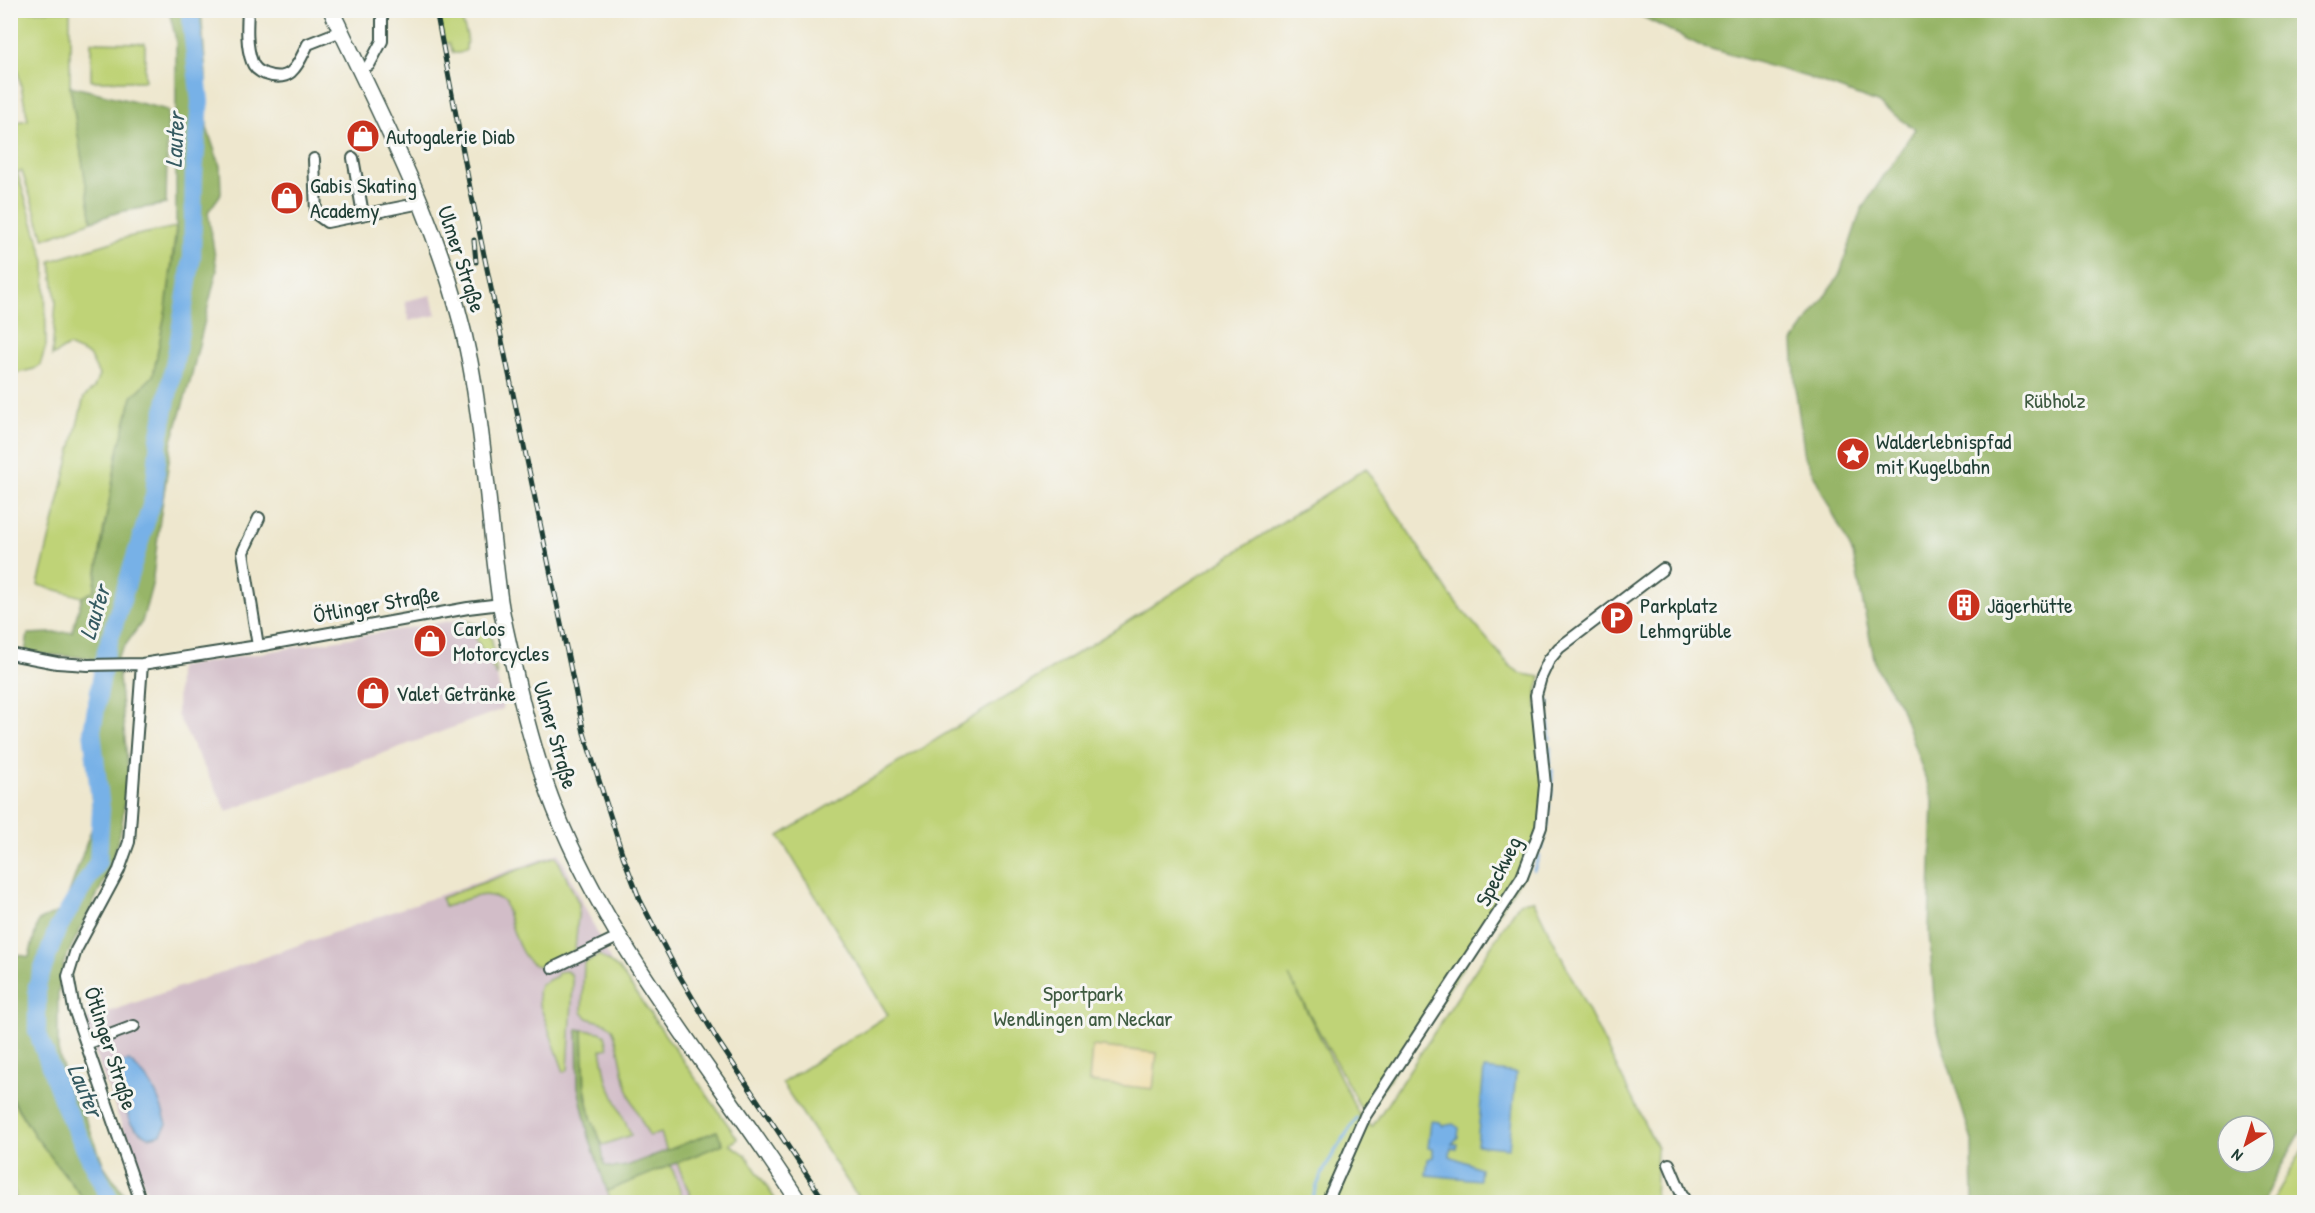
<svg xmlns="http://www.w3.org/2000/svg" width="2315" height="1213" font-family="'Patrick Hand',sans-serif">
	<rect width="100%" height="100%" fill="#f6f6f2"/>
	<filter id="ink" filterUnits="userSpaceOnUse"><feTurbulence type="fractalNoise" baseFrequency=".0167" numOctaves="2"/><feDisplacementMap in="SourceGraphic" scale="12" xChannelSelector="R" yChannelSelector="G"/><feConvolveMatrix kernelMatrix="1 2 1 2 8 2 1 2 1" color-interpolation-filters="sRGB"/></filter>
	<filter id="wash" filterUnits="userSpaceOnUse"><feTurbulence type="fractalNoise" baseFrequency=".008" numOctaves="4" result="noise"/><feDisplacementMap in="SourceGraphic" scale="24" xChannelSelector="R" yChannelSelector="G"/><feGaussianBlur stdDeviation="1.35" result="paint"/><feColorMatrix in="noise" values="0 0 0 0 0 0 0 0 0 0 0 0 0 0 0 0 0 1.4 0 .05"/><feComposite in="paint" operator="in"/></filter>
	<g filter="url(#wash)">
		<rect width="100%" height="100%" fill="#eee7ce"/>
		<path fill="#d2bdc8" d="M431,295L436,315L409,321L405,301Z
			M461,619L468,625L497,676L503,709L227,811L177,715L178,667Z
			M559,853L634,1010L725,1138L774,1202H150L83,1021Z"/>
		<path fill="#bfd377" stroke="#6f8856" stroke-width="1.5" d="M11,11H70V86L92,221L44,239L22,171L17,172L45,261L46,346L40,365L34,369L13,374L11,373V123L28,120L11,38Z
			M438,11H459L467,36L466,50C462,53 459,54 453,53L449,43H444Z
			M91,42L145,43V81H91Z
			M176,227L166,309L153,376L132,397L104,526L94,591L82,597L38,585L84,397L94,388L99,375L89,355L68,346L52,356L56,301L51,261L128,237Z
			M1366,468L1453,599L1510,666L1522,674L1541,677L1536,695L1545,785L1541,827L1522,877L1365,1116L1289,976L1360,1116L1372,1127L1520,902L1533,900L1657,1148L1655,1202H861L782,1083L888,1015L779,836L1105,636Z
			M461,619L487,628L492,640L497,676L468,625Z
			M556,856L579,904L575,950C565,955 551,966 540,966C519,966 510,918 504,902C486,887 464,901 445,907L441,898Z
			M599,955L619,969L738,1139L730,1144L746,1155L777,1202H733L730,1195L709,1202H695L692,1199L677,1163L723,1143L716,1131L667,1152L661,1133L649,1136C641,1119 631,1102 626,1084C622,1070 619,1041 612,1029C605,1017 589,1025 582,1012L584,963Z
			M566,971L571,974L573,984L568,1070L564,1072L539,1003L538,991L541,984L557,976L558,972Z
			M583,1030L600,1032L605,1035L608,1048L601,1050L607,1081L631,1135L603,1145L592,1120L585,1087Z
			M10,1097L35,1136L86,1202H17L11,1180Z
			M2304,1147V1202H2272L2275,1197Z
			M671,1165L684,1202H611L607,1191Z"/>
		<path fill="#97b568" stroke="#5b794e" stroke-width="1.5" fill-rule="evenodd" d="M169,11H201L206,75L207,128L220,166L221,194L208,212L217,270L191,378L172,441L160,519L152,585L142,622L117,657L128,769L122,825L110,869L64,962L58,995V1050L68,1088L87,1122L104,1166L129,1202H86L35,1136L11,1097V953L29,957L38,921L63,910L94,822L87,755L96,673L91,658L25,653L28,634L72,632L82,597L94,591L117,455L132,397L153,376L166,309L176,237V40Z
			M1621,11H2304V1127L2272,1182L2263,1202H1973L1972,1141L1936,1024L1929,932L1933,800L1900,705L1876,668L1853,554L1805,457L1796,393L1793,342L1839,276L1861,210L1915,129L1877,103L1807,77L1701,46L1641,16ZM2228,1126H2264V1162H2228Z
			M70,86L168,110L166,204L119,212L92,221Z
			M577,1029L583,1030C584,1057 581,1095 592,1120C600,1139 602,1143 604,1165L613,1168L627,1166L717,1131L723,1144L607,1191L589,1137L578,1087Z"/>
		<path fill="#eeda9e" stroke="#868c69" stroke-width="1.5" d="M1092,1046L1157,1053L1153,1089L1089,1082Z"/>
		<path fill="#77b1e7" stroke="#4b778e" stroke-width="1.5" d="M129,1061C153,1081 158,1095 167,1124L161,1134L149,1137L140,1132L131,1124L115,1080V1070L120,1063Z
			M1484,1069L1516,1073L1509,1148L1477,1145Z
			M1431,1121L1440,1122L1443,1126L1453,1124L1459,1128L1458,1137L1452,1144H1457L1456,1149L1451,1148L1450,1156L1480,1168L1479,1180L1426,1175L1428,1159L1433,1157V1149L1428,1148Z"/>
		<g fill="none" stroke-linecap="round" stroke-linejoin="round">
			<path stroke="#77b1e7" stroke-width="3" d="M1549,702L1547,708L1550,739
				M1550,747V762
				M1551,797L1552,770
				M1547,827L1549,805
				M1541,849L1545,835
				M1534,870L1539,855
				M1312,1202C1319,1171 1340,1144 1357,1118"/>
			<path stroke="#77b1e7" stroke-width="18" d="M111,1202L65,1107L37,1031V985L57,930L98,862L101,809L92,731L106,651L154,496L159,439L177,350L192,257L194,174L200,102L190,10"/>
		</g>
	</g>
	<g filter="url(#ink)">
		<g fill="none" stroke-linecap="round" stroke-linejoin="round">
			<g stroke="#3e564b" stroke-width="14">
				<path id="minor" d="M248,10C247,27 246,46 252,62C254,68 260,72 265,74C292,84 298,64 308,44L341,31
					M369,65L382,41V10
					M353,158L363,214
					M314,159L316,214L327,222L421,203
					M258,646L243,552L259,518
					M10,654L57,663L88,665L142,664L258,646L468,608L501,604
					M553,968L618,937
					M86,1044L134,1026
					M1669,1164L1685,1202
					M10,1202H11
					M141,1202L74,1009L68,976L76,950L119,870L129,842L142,664
					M1327,1202L1365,1116L1522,877L1541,827L1545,785L1536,695L1541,677L1549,660L1559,648L1663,569"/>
			</g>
			<g stroke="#3e564b" stroke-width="18">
				<path id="secondary" d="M331,10C385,124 446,237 470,362C485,441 489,522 500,601C503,621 508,640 512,659C523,710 536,761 555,809C613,955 716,1072 799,1202"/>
			</g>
			<use href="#minor" stroke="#fff" stroke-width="10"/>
			<use href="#secondary" stroke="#fff" stroke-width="15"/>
			<g stroke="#1f3d34" stroke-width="5">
				<path id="rail" d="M436,10L469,183L584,733L623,856L640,900L679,975L718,1041L825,1202
					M474,240L476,262"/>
			</g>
			<use href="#rail" stroke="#f6f6f2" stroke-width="3" stroke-dasharray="9" stroke-linecap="butt"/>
		</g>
	</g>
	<defs>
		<g id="shop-disc" transform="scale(1.725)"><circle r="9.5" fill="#c8321e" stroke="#f6f6f2"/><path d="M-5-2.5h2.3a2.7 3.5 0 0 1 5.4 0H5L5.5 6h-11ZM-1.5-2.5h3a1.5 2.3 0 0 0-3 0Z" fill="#fff"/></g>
		<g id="sight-disc" transform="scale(1.725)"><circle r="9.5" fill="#c8321e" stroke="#f6f6f2"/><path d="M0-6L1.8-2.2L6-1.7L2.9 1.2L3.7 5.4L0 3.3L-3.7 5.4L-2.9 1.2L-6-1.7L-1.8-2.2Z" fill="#fff"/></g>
		<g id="building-disc" transform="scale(1.725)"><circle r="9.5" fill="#c8321e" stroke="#f6f6f2"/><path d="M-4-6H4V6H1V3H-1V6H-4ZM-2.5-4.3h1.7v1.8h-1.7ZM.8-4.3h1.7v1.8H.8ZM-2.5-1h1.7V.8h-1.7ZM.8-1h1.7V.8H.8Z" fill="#fff"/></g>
		<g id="parking-disc" transform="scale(1.725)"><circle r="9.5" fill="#c8321e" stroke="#f6f6f2"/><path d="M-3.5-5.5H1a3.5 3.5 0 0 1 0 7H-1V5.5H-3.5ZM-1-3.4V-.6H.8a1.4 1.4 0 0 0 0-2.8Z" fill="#fff"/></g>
	</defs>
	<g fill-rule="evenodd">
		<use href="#shop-disc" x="363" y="136"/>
		<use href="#shop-disc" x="287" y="198"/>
		<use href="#sight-disc" x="1853" y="454"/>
		<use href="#building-disc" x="1964" y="605"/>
		<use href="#parking-disc" x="1617" y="618"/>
		<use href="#shop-disc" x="430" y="641"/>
		<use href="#shop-disc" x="373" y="693"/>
	</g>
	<g text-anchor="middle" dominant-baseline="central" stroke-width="6" stroke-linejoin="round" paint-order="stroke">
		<g font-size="22" fill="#1f3d34" stroke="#f6f6f2" text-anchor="start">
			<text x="386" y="136">Autogalerie Diab</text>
			<text x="310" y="185">Gabis Skating<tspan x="310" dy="25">Academy</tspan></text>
			<text x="1876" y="441">Walderlebnispfad<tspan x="1876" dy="25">mit Kugelbahn</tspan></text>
			<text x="1640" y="605">Parkplatz<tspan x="1640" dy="25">Lehmgrüble</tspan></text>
			<text x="1987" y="605">Jägerhütte</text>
			<text x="453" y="628">Carlos<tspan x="453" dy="25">Motorcycles</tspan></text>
			<text x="396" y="693">Valet Getränke</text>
		</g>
		<g font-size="22" fill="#1f3d34" stroke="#f6f6f2">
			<text transform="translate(462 259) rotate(72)">Ulmer Straße</text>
			<text transform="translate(376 604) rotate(-10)">Ötlinger Straße</text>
			<text transform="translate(556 735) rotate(74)">Ulmer Straße</text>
			<text transform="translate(1498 871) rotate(-63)">Speckweg</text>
			<text transform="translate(111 1048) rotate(72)">Ötlinger Straße</text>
		</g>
		<g font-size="22" fill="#3f5b41" stroke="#f6f6f2">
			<text x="2055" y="400">Rübholz</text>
			<text x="1083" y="993">Sportpark<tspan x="1083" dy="25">Wendlingen am Neckar</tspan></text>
		</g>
		<g font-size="24" font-style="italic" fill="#355a61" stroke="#f6f6f2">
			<text transform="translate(174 140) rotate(-87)">Lauter</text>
			<text transform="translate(94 612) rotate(-73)">Lauter</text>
			<text transform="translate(86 1090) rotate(67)">Lauter</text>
		</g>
	</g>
	<rect width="2315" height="1213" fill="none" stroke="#f6f6f2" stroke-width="36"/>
	<g transform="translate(2246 1144) rotate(218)"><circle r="28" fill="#f6f6f2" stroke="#a0aca6" stroke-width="1.5"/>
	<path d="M0-4.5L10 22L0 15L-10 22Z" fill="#c8321e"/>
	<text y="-9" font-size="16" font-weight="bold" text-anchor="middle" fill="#1f3d34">N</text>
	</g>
</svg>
